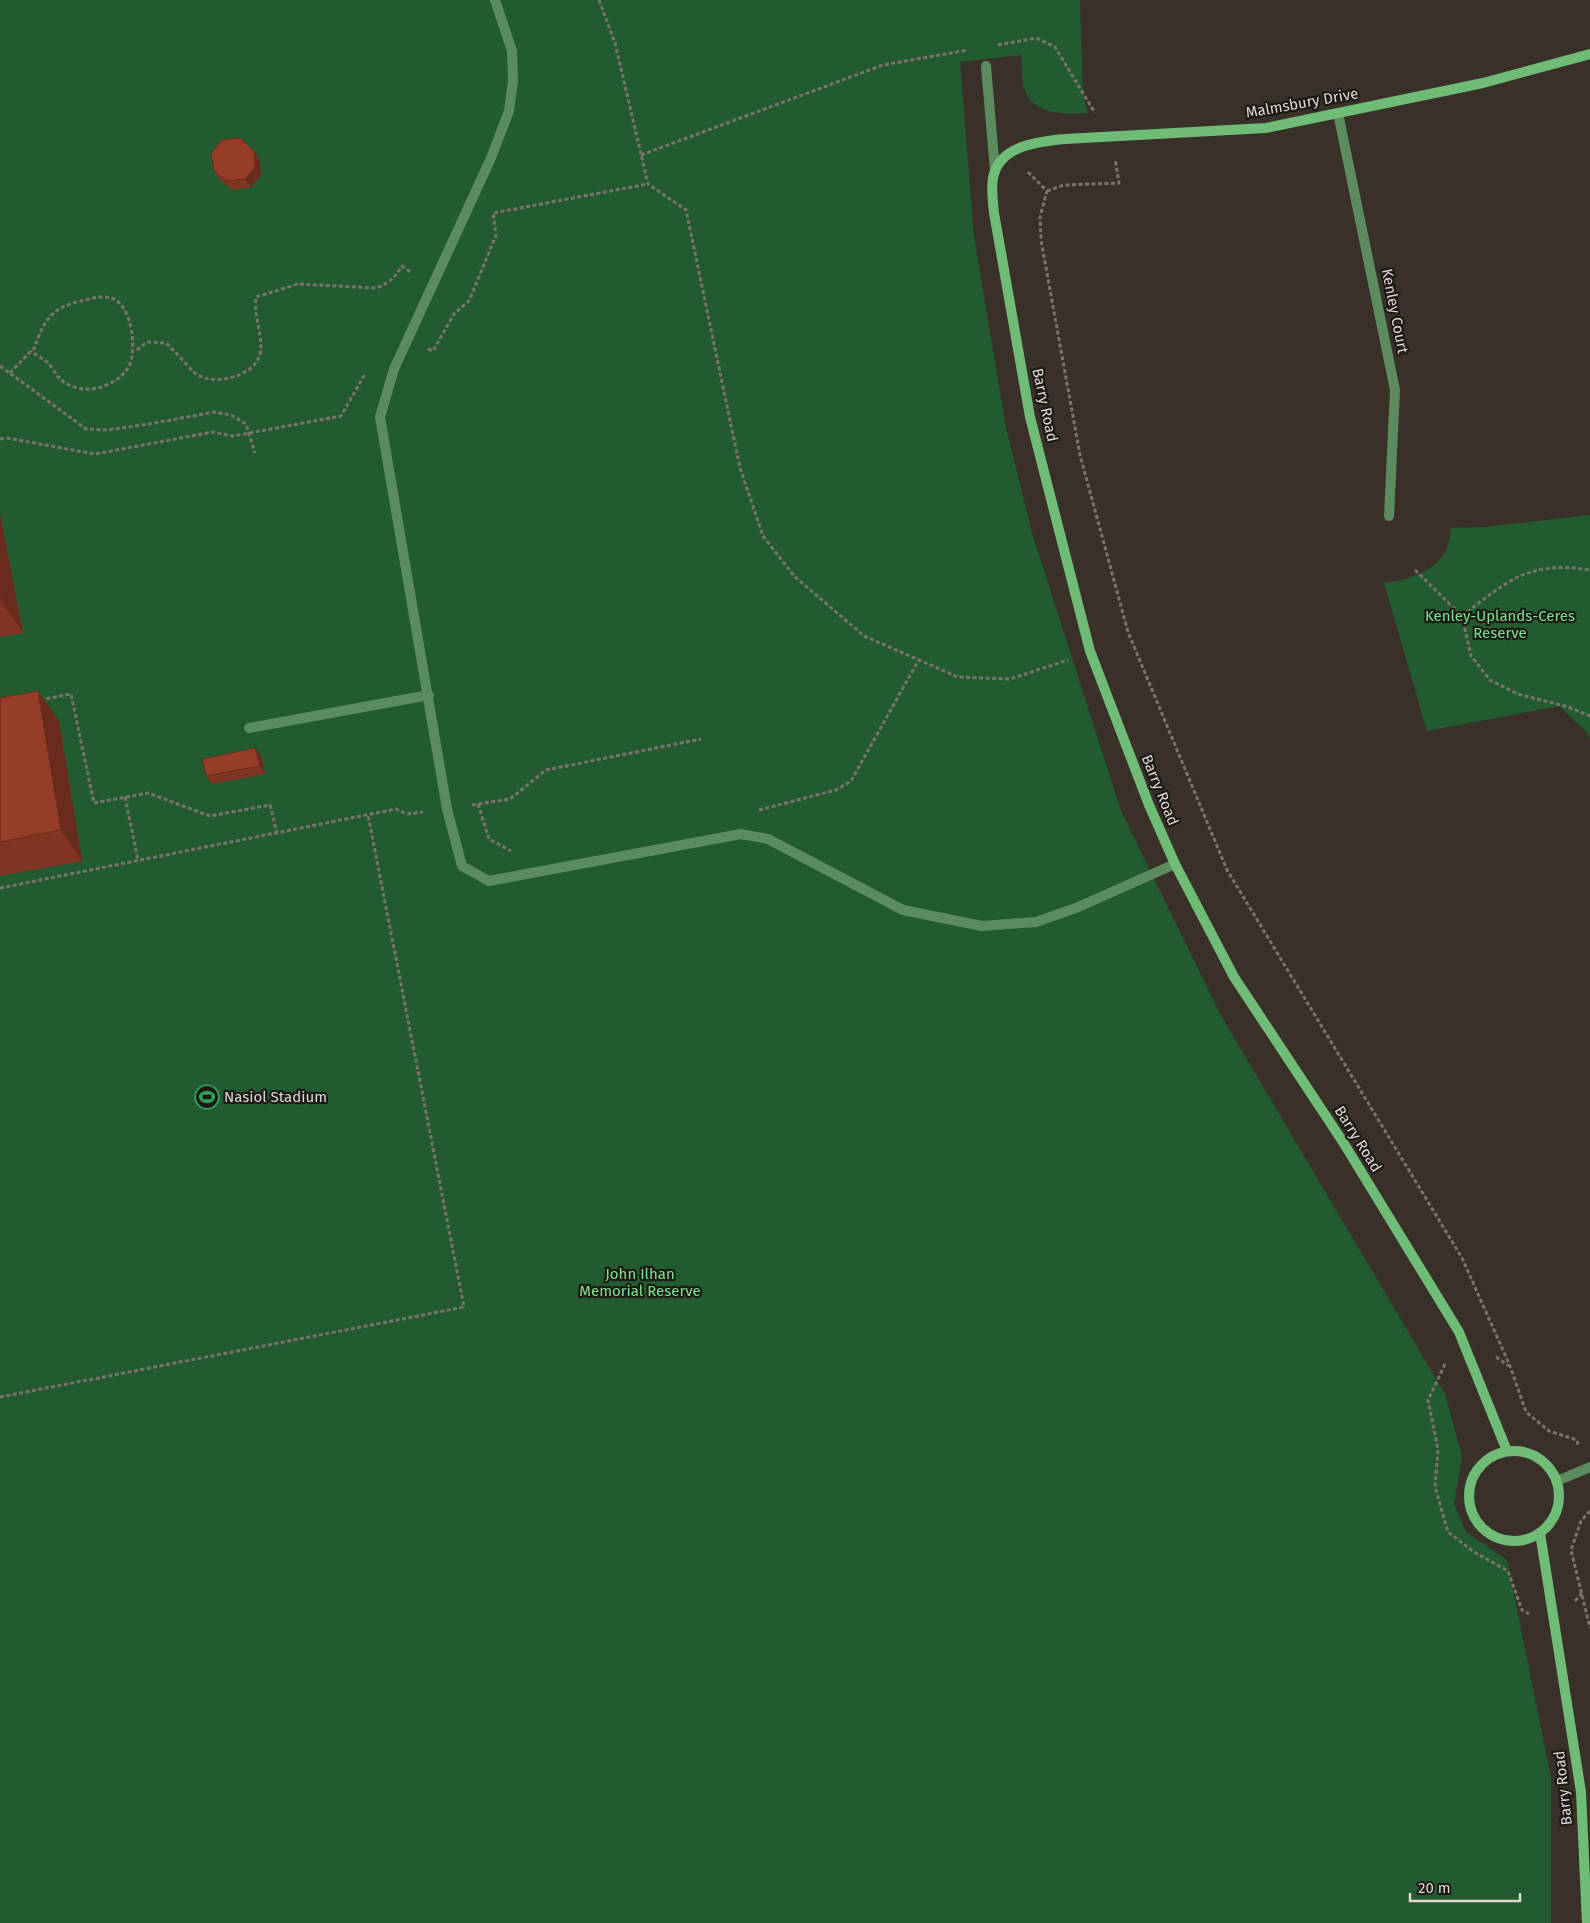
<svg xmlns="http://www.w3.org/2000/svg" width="1590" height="1923" font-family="'Fira Sans',sans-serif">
	<rect width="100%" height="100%" fill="#393129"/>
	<path fill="#235b30" d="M0,0H1080L1083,95L1088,113C1066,115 1035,115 1025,91C1021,81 1022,66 1021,55L960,62L974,237L1006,428L1032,533L1121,811L1220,1014L1445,1394L1462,1456L1454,1504L1466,1532L1507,1560L1551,1778V1923H0Z
		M1590,515V740L1588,733L1559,706L1427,731L1384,583C1406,581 1438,571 1447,548C1450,542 1450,534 1451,528L1484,527Z"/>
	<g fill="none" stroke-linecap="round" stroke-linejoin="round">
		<path stroke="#7a736c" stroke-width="3" stroke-dasharray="4 2.5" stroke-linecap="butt" d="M599,0L615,43L648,184L686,210L740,468L763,536L794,576L864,636L958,677L1010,679L1068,660
			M998,45L1036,38L1055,47L1095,113
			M641,155L883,65L968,50
			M1028,172L1047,191L1040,217L1041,240L1080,455L1128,632L1227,870L1462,1258L1510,1366L1526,1412L1549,1431L1577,1440L1578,1445
			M1047,191L1064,185L1119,183L1115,159
			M428,349L433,351L454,314L469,301L496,235L493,213L648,184
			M137,350L147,342L166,343C176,352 185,364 195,373C212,387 255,377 260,354C264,338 253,315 256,297L298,284L376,288C390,283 394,278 402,266L412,273
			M0,366L86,429L107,430L149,424L214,412L231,415L246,424L255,453
			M10,373L31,351L34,349C44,321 50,308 81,301C90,299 101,295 111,298C132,303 138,352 128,368C122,377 114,382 104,386C92,391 79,390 67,384C58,380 54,369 47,362C42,358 36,355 31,351
			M0,439L7,438L95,454L213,432L233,436L341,416L365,374
			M1415,570L1462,616L1471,656L1490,680L1518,694L1568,707L1590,716
			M1462,616C1507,581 1529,560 1590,570
			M40,700L71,694L94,803L148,793L210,816L270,805L277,833
			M125,797L138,860
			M478,804L489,839L511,851
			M472,805L510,799L546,770L701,739
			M759,810L836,790L851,781L918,661
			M0,888L396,809L407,814L423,812
			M1496,1357L1509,1366
			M1445,1364L1428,1400L1438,1450L1435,1487L1448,1532L1474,1552L1508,1571L1522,1610L1529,1614
			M0,1397L464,1307L368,815
			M1590,1511L1581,1521L1571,1550L1590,1628
			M1575,1601L1583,1592"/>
		<path stroke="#5c8b5f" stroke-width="10" d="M495,0L512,51L513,81L509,111L491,158L394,369L380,417L447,809L462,866L489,881L741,834L768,839L903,910L982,926L1036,922L1076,908L1175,864
			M249,728L429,695"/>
		<path stroke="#5c8b5f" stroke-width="10" d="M986,66L995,171
			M1338,113L1395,390L1389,516
			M1557,1481L1590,1467"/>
		<path stroke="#6fbc77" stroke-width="10" d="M1507,1451L1459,1332L1343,1142L1234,977L1175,864L1149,805L1090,651L1030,417L994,213C993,202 991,189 993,178C999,145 1038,142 1065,139L1266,128L1483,83L1590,54
			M1469 1496a45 45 0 1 1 90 0a45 45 0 1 1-90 0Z
			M1540,1533L1581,1792L1587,1923"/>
	</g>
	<path fill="#813422" d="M259,159L261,175L251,187L233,190L219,179L214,171Z
		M0,514L23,633L0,637Z
		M0,698L59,721L82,861L0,876Z
		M261,756L265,774L212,784L206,776Z"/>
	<path fill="#692b1c" d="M254,151L259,159L261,175L251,187L245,179Z
		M0,514L23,633L2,602L0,593Z
		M38,691L59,721L82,861L61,830Z
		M255,748L261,756L265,774L260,766Z"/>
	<path fill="#963d28" stroke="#692b1c" d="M240,138L254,151L255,167L245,179L227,181L214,171L211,153L222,140Z
		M0,593L2,602L0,603Z
		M38,691L61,830L0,842V698Z
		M255,748L260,766L206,776L202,759Z"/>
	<defs>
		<g id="stadium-ring" transform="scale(1.25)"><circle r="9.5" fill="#1d1a16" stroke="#2e9e5b" stroke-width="1.5"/><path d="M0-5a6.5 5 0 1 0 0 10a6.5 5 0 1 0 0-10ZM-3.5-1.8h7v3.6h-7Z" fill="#2e9e5b"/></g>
	</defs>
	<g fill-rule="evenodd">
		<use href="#stadium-ring" x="207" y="1097"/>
	</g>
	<g text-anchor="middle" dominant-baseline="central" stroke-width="4.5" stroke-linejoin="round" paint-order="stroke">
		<g font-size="15" fill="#ded9d4" stroke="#1d1a16">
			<text transform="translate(1302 103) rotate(-10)">Malmsbury Drive</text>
			<text transform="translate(1395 311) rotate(79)">Kenley Court</text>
			<text transform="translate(1045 405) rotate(78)">Barry Road</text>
			<text transform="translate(1160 790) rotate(68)">Barry Road</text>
			<text transform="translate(1358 1139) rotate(58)">Barry Road</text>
			<text transform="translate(1563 1788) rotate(-96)">Barry Road</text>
		</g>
		<g font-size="15" fill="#79e590" stroke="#1d1a16">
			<text x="1500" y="616">Kenley-Uplands-Ceres<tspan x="1500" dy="17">Reserve</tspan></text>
			<text x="640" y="1274">John Ilhan<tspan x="640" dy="17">Memorial Reserve</tspan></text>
		</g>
		<g font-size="15" fill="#ded9d4" stroke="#1d1a16" text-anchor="start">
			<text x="224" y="1097">Nasiol Stadium</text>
		</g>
	</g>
	<path d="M1410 1893v8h110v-8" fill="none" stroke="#ded9d4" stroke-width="2.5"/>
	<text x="1418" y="1893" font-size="15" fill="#ded9d4" stroke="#1d1a16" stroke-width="4" paint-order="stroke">20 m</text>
</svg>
